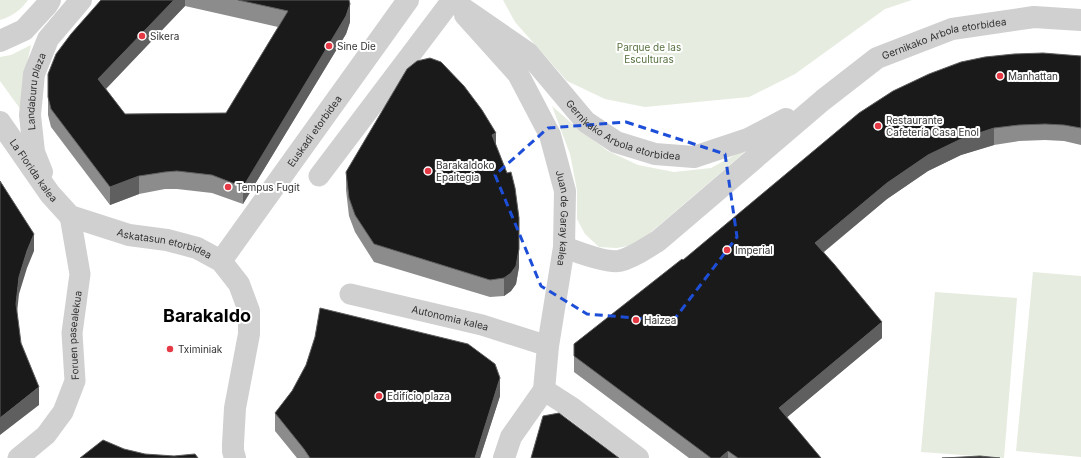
<svg xmlns="http://www.w3.org/2000/svg" width="1081" height="458" font-family="Inter,sans-serif">
	<rect width="100%" height="100%" fill="#fff"/>
	<path fill="#e6ecdf" d="M0,0H28C21,10 11,17 0,20Z
		M503,0H912L885,9L795,74L749,97L645,107L605,99L567,81L515,22Z
		M31,45L25,73L21,110L0,81V57L11,55Z
		M552,106L577,128L608,151L638,165L674,172L711,168L753,145L650,233L633,245L617,248L599,247L585,234L577,219V190L570,154Z
		M1033,272L1081,276V457L1016,451Z
		M935,292L1017,298L1004,458L921,452Z"/>
	<g fill="none" stroke-linecap="round" stroke-linejoin="round">
		<g stroke="#d0d0d0" stroke-width="21">
			<path d="M319,176L452,0"/>
			<path id="s1" d="M350,294L482,325L548,346"/>
			<path id="s2" d="M18,458L46,435L57,420L63,412L75,381L72,333L80,274L70,216"/>
		</g>
		<g stroke="#d0d0d0" stroke-width="22">
			<path id="s3" d="M465,15L518,74L550,135L565,191L564,247L548,346L544,390L511,437L504,458"/>
			<path d="M0,41L24,30L47,5L50,0"/>
			<path id="s4" d="M221,261L408,0"/>
			<path d="M544,390L572,408L638,458"/>
		</g>
		<g stroke="#d0d0d0" stroke-width="22">
			<path id="s5" d="M451,0L528,53L586,122L616,142L655,154L694,157L748,139L786,119"/>
			<path id="s6" d="M0,122L50,194L70,216L129,235L167,240L197,248L221,261L239,284L249,311V334L235,408L233,444V451L235,458"/>
			<path id="s7" d="M42,172L34,152L30,115L34,74L48,39L81,0"/>
			<path id="s8" d="M564,247C577,252 606,263 619,261C633,258 646,248 658,241L823,100L877,58L952,29L1034,17L1081,20"/>
		</g>
	</g>
	<path fill="#8c8c8c" fill-rule="evenodd" d="M101,0H349L350,22L346,34L243,204L212,193L177,189H165L139,194L110,205L51,127L48,115V74ZM185,6L278,27L226,113L125,114L106,89Z
		M1081,56V145L1064,141L1045,140L1019,141L994,145L961,155L928,171L887,199L824,252L882,338L787,417L821,458H689L574,372V344L683,260Z
		M496,145L519,267L516,284L511,291L504,296L490,297L374,262L355,232L349,216L346,190V172Z
		M292,391L500,396L480,458H297L275,431V413Z"/>
	<path fill="#5f5f5f" d="M174,0H185V6L98,97V79Z
		M350,4V22L346,34L243,204V187Z
		M994,128V145L961,155L928,171L887,199L815,259V243L887,183L928,155L961,139Z
		M496,133V151L492,135Z
		M139,176V194L110,205V187Z
		M34,234V251L27,268L19,294L16,322V304L19,277L27,251Z
		M519,249V267L516,284L511,291L504,296V278Z
		M882,322V338L779,424V408Z
		M500,378V396L480,458H475Z
		M39,387V405L0,435V418Z
		M728,451V458H720Z"/>
	<path fill="#1a1a1a" stroke="#5f5f5f" d="M101,0H174L98,79L125,114L226,113L288,11L238,0H349L350,4L346,16L243,187L212,175L177,171L165,172L139,176L110,187L51,109L48,97V74L56,54L71,34Z
		M1043,53L1081,56V128L1064,125L1045,124L1019,125L994,128L961,139L928,155L887,183L815,243L834,264L882,322L779,408L821,458H738L728,451L720,458H711L574,356V344L682,259L683,260L859,113L893,91L929,74L961,62L985,57L1014,54Z
		M430,58L441,62L464,86L482,110L496,133L492,135L507,173L511,172L515,188L519,218V249L516,266L511,273L504,278L490,280L374,244L355,215L349,198L346,172L407,69L417,61Z
		M0,181L34,234L27,251L19,277L16,304L21,343L39,387L0,418Z
		M320,308L468,344L495,364L500,378L475,458H310L304,449L275,413L292,391L306,365L315,337Z
		M559,413L619,458H531L543,416Z
		M103,440L124,449L145,454L174,456L195,454L198,458H80Z
		M980,456L1000,458H942H944Z"/>
	<path fill="none" stroke="#1d4ed8" stroke-width="3" stroke-dasharray="8 5" stroke-linejoin="round" d="M626,122L725,154L737,237L673,321L587,314L541,286L495,175L548,128Z"/>
	<g fill="#e63946" stroke="#fff" stroke-width="1.5">
		<circle cx="142" cy="36" r="4"/>
		<circle cx="329" cy="46" r="4"/>
		<circle cx="1000" cy="76" r="4"/>
		<circle cx="878" cy="126" r="4"/>
		<circle cx="428" cy="171" r="4"/>
		<circle cx="228" cy="187" r="4"/>
		<circle cx="727" cy="250" r="4"/>
		<circle cx="636" cy="320" r="4"/>
		<circle cx="170" cy="349" r="4"/>
		<circle cx="379" cy="396" r="4"/>
	</g>
	<g text-anchor="middle" dominant-baseline="central" stroke-width="4" stroke-linejoin="round" paint-order="stroke">
		<g font-size="10" fill="#333" stroke="#fff" text-anchor="start">
			<text x="150" y="36">Sikera</text>
			<text x="337" y="46">Sine Die</text>
			<text x="1008" y="76">Manhattan</text>
			<text x="886" y="120">Restaurante<tspan x="886" dy="12">Cafetería Casa Enol</tspan></text>
			<text x="436" y="165">Barakaldoko<tspan x="436" dy="12">Epaitegia</tspan></text>
			<text x="236" y="187">Tempus Fugit</text>
			<text x="735" y="250">Imperial</text>
			<text x="644" y="320">Haizea</text>
			<text x="178" y="349">Tximiniak</text>
			<text x="387" y="396">Edificio plaza</text>
		</g>
		<g font-size="10" fill="#333" stroke="#fff">
			<text stroke="none"><textPath href="#s8" startOffset="457">Gernikako Arbola etorbidea</textPath></text>
			<text stroke="none"><textPath href="#s7" startOffset="83">Landaburu plaza</textPath></text>
			<text stroke="none"><textPath href="#s5" startOffset="221">Gernikako Arbola etorbidea</textPath></text>
			<text stroke="none"><textPath href="#s4" startOffset="160">Euskadi etorbidea</textPath></text>
			<text stroke="none"><textPath href="#s6" startOffset="59">La Florida kalea</textPath></text>
			<text stroke="none"><textPath href="#s3" startOffset="233">Juan de Garay kalea</textPath></text>
			<text stroke="none"><textPath href="#s6" startOffset="216">Askatasun etorbidea</textPath></text>
			<text stroke="none"><textPath href="#s1" startOffset="103">Autonomia kalea</textPath></text>
			<text stroke="none"><textPath href="#s2" startOffset="144">Foruen pasealekua</textPath></text>
		</g>
		<g font-size="10" fill="#56703f" stroke="#fff">
			<text x="649" y="47">Parque de las<tspan x="649" dy="12">Esculturas</tspan></text>
		</g>
		<g font-size="18" font-weight="bold" fill="#000" stroke="#fff">
			<text x="207" y="315">Barakaldo</text>
		</g>
	</g>
</svg>
